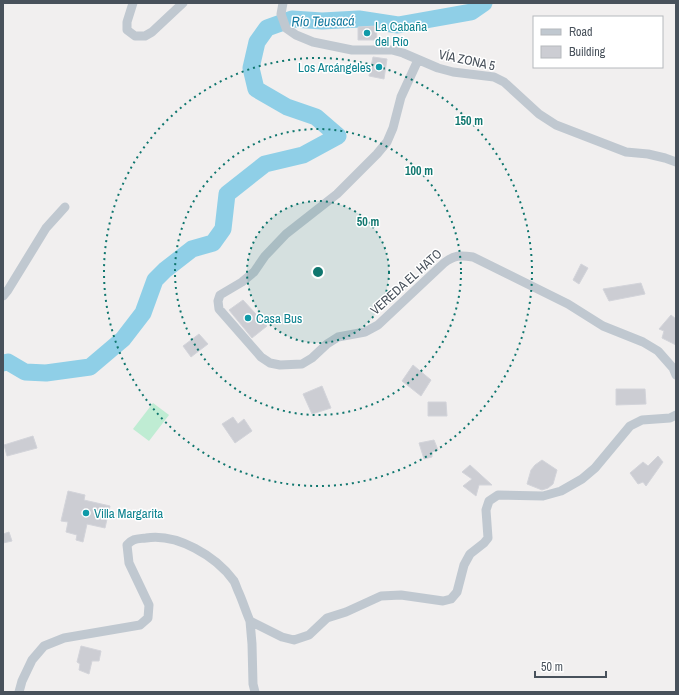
<svg xmlns="http://www.w3.org/2000/svg" width="679" height="695" font-family="'Archivo Narrow',sans-serif">
	<rect width="100%" height="100%" fill="#f1efef"/>
	<path fill="#bfecd3" d="M153,403L169,415L149,441L133,429Z"/>
	<g fill="none" stroke-linecap="round" stroke-linejoin="round">
		<path stroke="#8fcfe7" stroke-width="17" d="M3,363L8,362L25,372L46,373L90,367L123,339L143,313L155,280L165,270L192,249L213,243L223,229L227,194L265,164L303,155L338,136L316,117L287,107L256,89L251,68L257,42L267,28L292,19L322,21L359,19L398,25L471,12L484,3"/>
	</g>
	<path fill="#cccdd3" stroke="#d3d4da" d="M376,26L377,40H358V27Z
		M373,57L387,59L384,79L369,76Z
		M581,264L588,268L579,284L573,280Z
		M641,283L645,294L609,301L603,289Z
		M243,300L267,326L252,338L229,310Z
		M671,315L676,319V345L662,338L664,331L659,329Z
		M199,334L208,344L191,357L183,346Z
		M413,365L431,380L421,396L402,381Z
		M322,386L331,408L312,414L303,394Z
		M616,389H645L646,404L616,405Z
		M428,402H446L447,416H428Z
		M233,417L238,424L244,419L252,431L235,443L222,424Z
		M33,436L37,448L7,456L4,445Z
		M434,440L438,450L432,452V457L424,459L419,443Z
		M658,456L663,462L646,486L643,482L638,484L630,473L643,462L648,466Z
		M542,460L557,470L553,484L548,488L542,490L527,484L531,470L535,465Z
		M470,465L492,485H479L476,496L463,486L472,479L462,472Z
		M68,491L85,495L84,500L110,506L105,528L87,524L83,542L76,540L77,535L66,532L68,522L61,521Z
		M9,532L12,541L3,543V534Z
		M81,646L101,651L99,661H92L89,674L79,670L80,664L77,662Z"/>
	<g fill="none" stroke-linecap="round" stroke-linejoin="round">
		<path stroke="#c0c8d0" stroke-width="9" d="M133,3L127,22V30L135,36H145L152,32L183,3
			M283,3L281,14L286,28L296,35L313,42L352,50H392L403,53L438,68L453,72L494,77L504,82L539,114L556,125L626,152L648,154L665,158L676,162
			M418,60L401,97L393,128L387,142L377,154L337,194L286,234L265,256L254,272L242,282L220,295L218,301L219,309L261,357L270,363L280,365L302,364L312,358L327,344L338,337L365,332L378,325L444,263C454,255 460,255 473,257L568,304L603,326L643,342L658,351L673,368L676,375
			M3,296L8,290L46,228L65,207
			M250,621L252,644L253,684L255,692
			M19,692L22,681L32,660L44,646L64,638L140,625L148,618L149,605L129,563L127,545C133,538 137,539 146,538C177,533 216,556 234,581C236,585 237,589 239,593C243,602 246,612 250,621L282,637L294,640L309,635L327,618L346,612L381,596L401,595L443,601L451,599L457,592L464,565L470,554L484,543L488,538L486,510L489,501L498,495L543,496L561,491L582,479L595,468L630,426L642,420L670,418L676,415"/>
	</g>
	<circle cx="318" cy="272" r="71" fill="#0f766e" fill-opacity=".12"/>
	<g fill="none" stroke="#0f766e" stroke-width="2" stroke-dasharray="2 4">
		<circle cx="318" cy="272" r="71"/>
		<circle cx="318" cy="272" r="143"/>
		<circle cx="318" cy="272" r="214"/>
	</g>
	<g fill="#0f9aa8" stroke="#fff" stroke-width="1.5">
		<circle cx="367" cy="33" r="4"/>
		<circle cx="379" cy="67" r="4"/>
		<circle cx="248" cy="318" r="4"/>
		<circle cx="86" cy="513" r="4"/>
	</g>
	<g text-anchor="middle" dominant-baseline="central" stroke-width="3" stroke-linejoin="round" paint-order="stroke">
		<g font-size="13" fill="#0d838f" stroke="#fff" text-anchor="start">
			<text x="375" y="26">La Cabaña<tspan x="375" dy="15">del Río</tspan></text>
			<text x="371" y="67" text-anchor="end">Los Arcángeles</text>
			<text x="256" y="318">Casa Bus</text>
			<text x="94" y="513">Villa Margarita</text>
		</g>
		<g font-size="13" fill="#48515b" stroke="#fff">
			<text transform="translate(467 60) rotate(12)">VÍA ZONA 5</text>
			<text transform="translate(406 282) rotate(-42)">VEREDA EL HATO</text>
		</g>
		<g font-size="14" font-style="italic" fill="#157ba1" stroke="#fff">
			<text transform="translate(323 21) rotate(-1)">Río Teusacá</text>
		</g>
	</g>
	<circle cx="318" cy="272" r="6" fill="#0f766e" stroke="#fff" stroke-width="2"/>
	<g font-size="12" text-anchor="middle" font-weight="bold" fill="#0f766e" stroke="#fff" stroke-width="3" stroke-linejoin="round" paint-order="stroke">
		<text x="469" y="125">150 m</text>
		<text x="419" y="175">100 m</text>
		<text x="368" y="226">50 m</text>
	</g>
	<rect width="679" height="695" fill="none" stroke="#48515b" stroke-width="8"/>
	<rect x="533" y="16" width="130" height="52" fill="#ffffff" stroke="#b6b9bd"/>
	<rect x="541" y="29" width="20" height="6" fill="#c0c8d0" stroke="#b6b9bd"/>
	<text x="569" y="36" font-size="12" fill="#48515b">Road</text>
	<rect x="541" y="46" width="20" height="12" fill="#cccdd3" stroke="#b6b9bd"/>
	<text x="569" y="56" font-size="12" fill="#48515b">Building</text>
	<path d="M535 671v6h71v-6" fill="none" stroke="#48515b" stroke-width="2"/>
	<text x="541" y="671" font-size="12" fill="#48515b" stroke="#ffffff" stroke-width="3" paint-order="stroke">50 m</text>
</svg>
